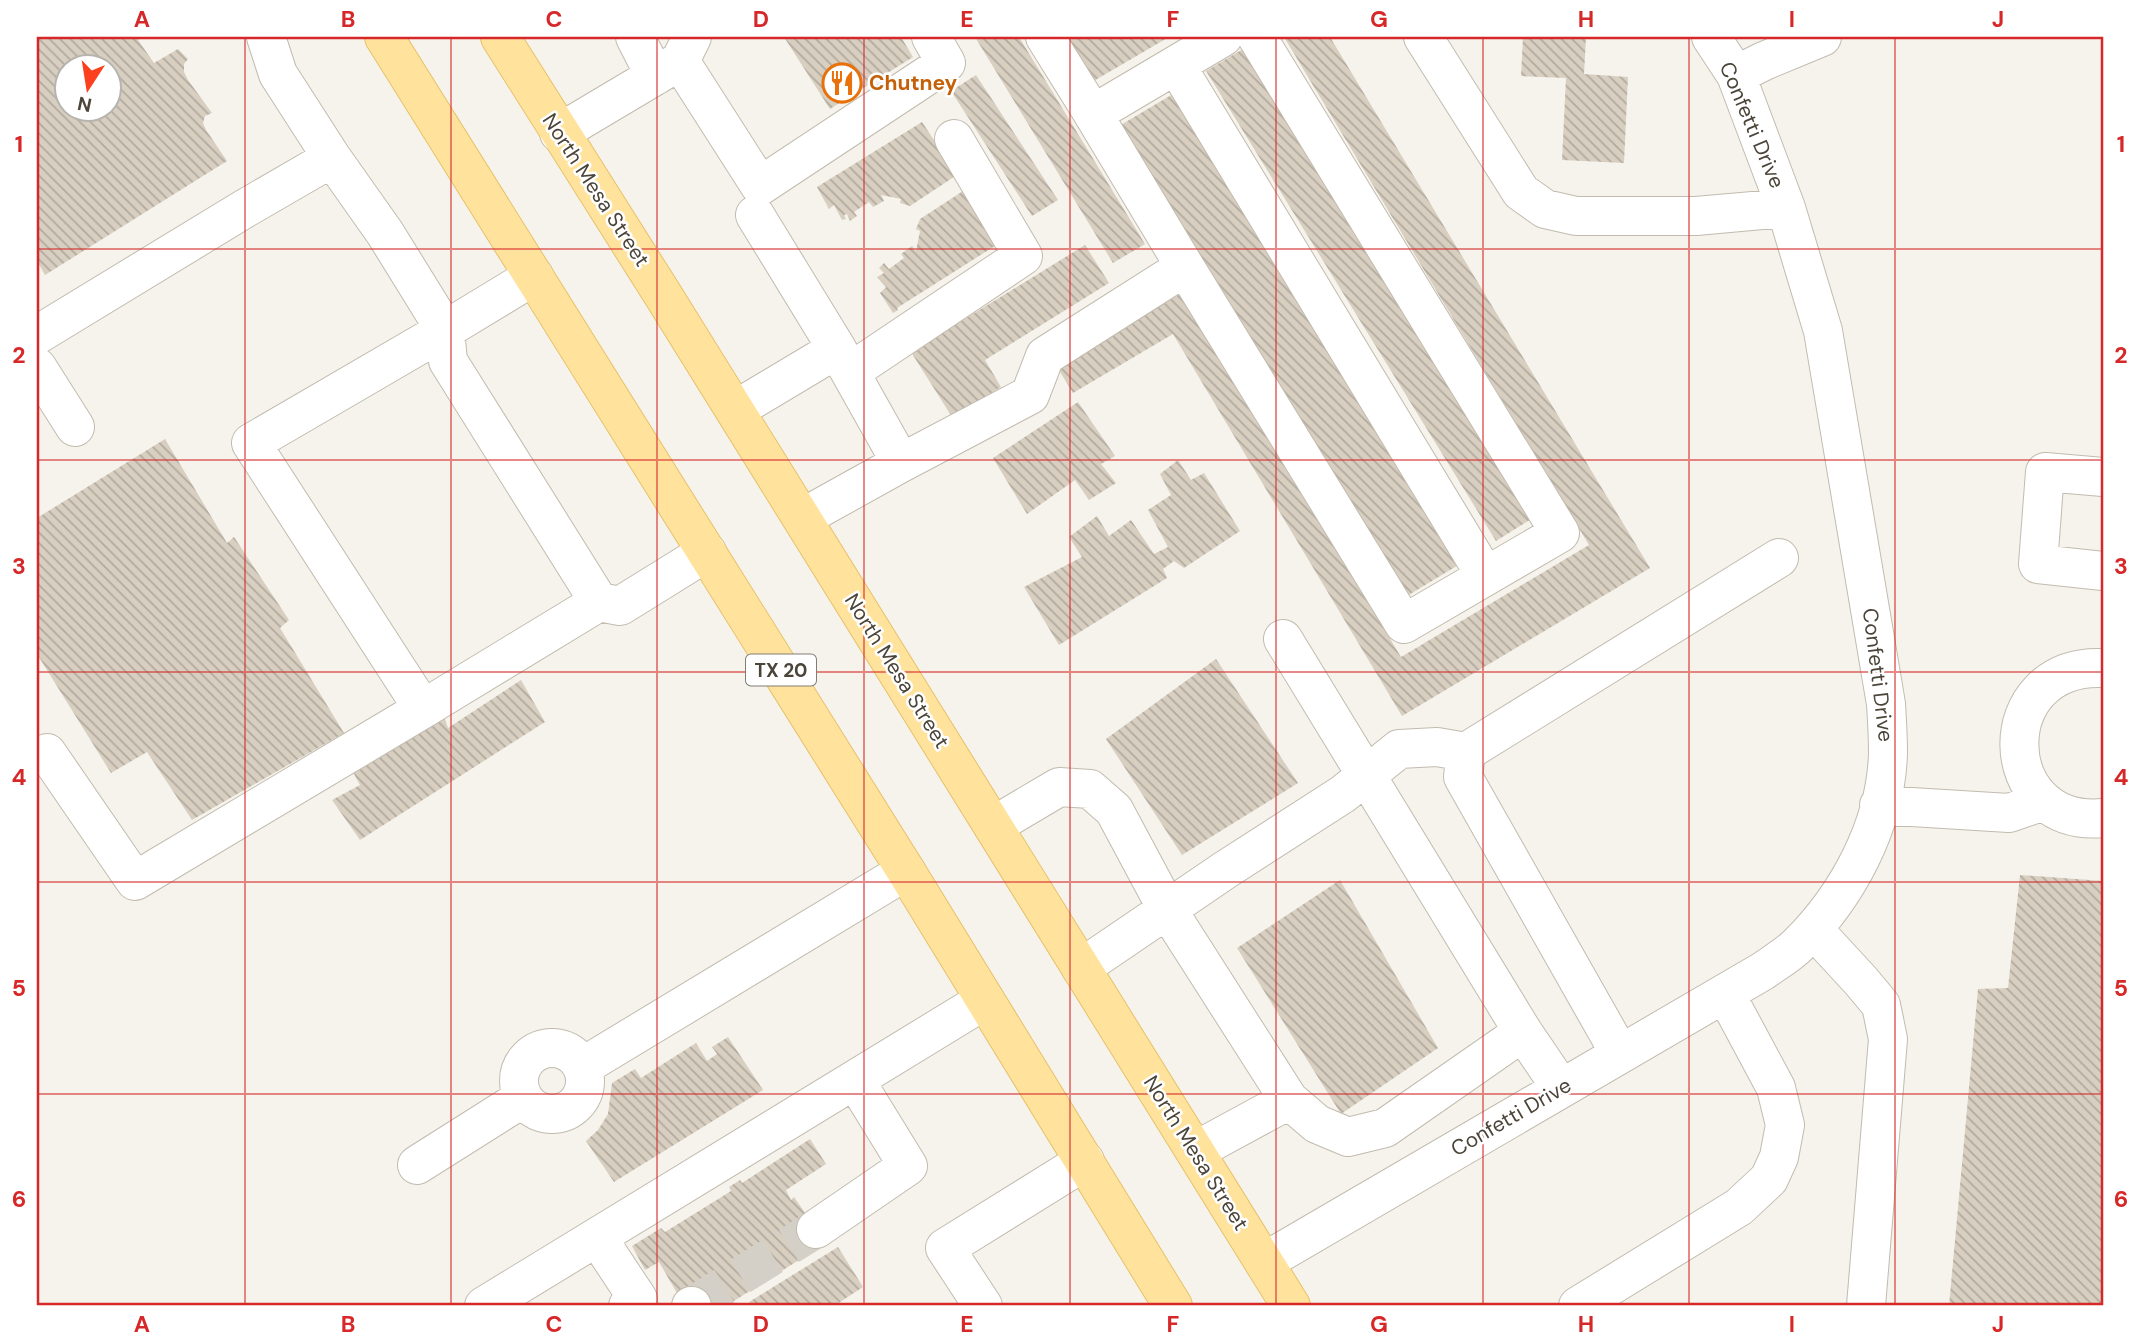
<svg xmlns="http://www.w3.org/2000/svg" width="2140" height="1343" font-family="'DM Sans',sans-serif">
	<defs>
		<pattern id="building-back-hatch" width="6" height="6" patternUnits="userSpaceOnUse" patternTransform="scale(1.75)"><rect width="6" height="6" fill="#d8cfc1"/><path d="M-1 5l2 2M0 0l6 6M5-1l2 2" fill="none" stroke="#b1aa9e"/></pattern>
	</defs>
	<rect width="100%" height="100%" fill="#f6f3ec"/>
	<path fill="url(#building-back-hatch)" fill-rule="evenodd" d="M37,37H143L138,40L154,63L178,49L188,59L184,64V72L188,80L212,113L205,116L203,123L206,130L227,161L45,275L37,261ZM66,66H108V108H66Z
		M784,37H901L913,57L830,109Z
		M975,37H1019L1145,244L1113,263Z
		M1064,37H1169L1092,82Z
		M1284,37H1330L1650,568L1402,716L1173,334L1073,393L1057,367L1182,293L1401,657L1589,545Z
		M1523,37H1586L1584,74L1628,77L1624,163L1562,160L1566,78L1521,76Z
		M1243,49L1533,518L1496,541L1206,71Z
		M976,75L1058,200L1032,216L951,91Z
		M1178,91L1465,561L1407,596L1119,126Z
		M922,122L957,175L910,206L900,203L901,199L881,195L884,201L873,207L869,202L854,212L857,216L850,221L847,214L844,215L846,219L842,220L834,205L829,209L817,187Z
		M963,191L998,244L897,308L898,310L893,313L880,293L886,287L877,277L884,273L879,268L884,263L889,269L904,258L901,254L912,246L916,251L920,231L916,229L920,219Z
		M1085,245L1109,283L985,360L1001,387L952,417L911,352Z
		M1078,402L1115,456L1101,464L1116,483L1089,500L1075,480L1027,514L993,458Z
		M165,439L227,543L234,537L289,620L280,628L344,733L192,820L147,752L111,773L37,654V518Z
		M1178,460L1191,480L1204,473L1240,531L1184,568L1174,561L1163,569L1167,578L1059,645L1024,587L1082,557L1069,537L1097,516L1109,536L1131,520L1154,554L1168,547L1148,510L1171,495L1160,474Z
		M1216,659L1298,783L1182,855L1106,739Z
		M521,680L545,722L360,840L332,800L360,785L353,772L444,716L448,728Z
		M2020,875L2103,881V1306H1949L1978,989L2008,988Z
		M1340,880L1438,1048L1341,1114L1237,948Z
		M728,1037L763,1090L614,1182L586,1141L598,1130L608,1114L612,1083L635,1069L641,1078L696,1043L707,1061L717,1054L712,1047Z
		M810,1139L826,1164L786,1190L791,1200L794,1197L826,1243L726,1306H692L682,1290L677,1293L659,1262L645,1270L632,1246L661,1228L665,1232L731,1191L729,1187L740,1180L742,1183Z
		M838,1247L863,1287L834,1306H752L749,1302Z"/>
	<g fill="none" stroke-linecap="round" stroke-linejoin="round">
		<path stroke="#d4d0c8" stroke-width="38" stroke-dasharray="38 19" stroke-linecap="butt" d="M692,1306L816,1229"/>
		<g stroke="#c2bbae" stroke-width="40">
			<path id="minor" d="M266,37L278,74L332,158L385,233L445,330L251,443L423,709L599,602
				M635,37L655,76
				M1045,37L1093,114L1223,37
				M1423,37L1521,192L1545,209L1576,216H1696L1786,208
				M680,61L760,186L946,63L931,37
				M1176,65L1485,575
				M1736,75L1764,61L1822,37
				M1093,114L1185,267
				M559,133L680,61L692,37
				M755,215L837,349L901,463L802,518
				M534,276L445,330L448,361L599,602L620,606L707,552
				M37,335L244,209L332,158
				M37,367L75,427
				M850,372L1023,256L954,139
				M735,410L837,349
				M901,463L1030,395L1045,356L1185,267L1404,624L1560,533L1257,37
				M2103,477L2045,472L2038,564L2103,571
				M1283,639L1523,1032
				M2103,668C1990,663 1993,828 2103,818
				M47,753L135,881L423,709
				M1879,805L2009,813L2044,801
				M993,826L1059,787L1090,789L1114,810L1167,909L1289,1100L1317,1124L1348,1137L1385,1128L1523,1032L1561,1088
				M1813,929L1861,981L1881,1005L1888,1039L1866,1306
				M1081,968L1225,870L1343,794L1399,749L1437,747L1466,752
				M519 1081a33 33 0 1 1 66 0a33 33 0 1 1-66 0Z
				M1620,1054L1463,777L1466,752L1779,558
				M582,1067L906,871
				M1195,1151L1289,1100
				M417,1165L523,1098
				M816,1229L908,1166L855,1080
				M597,1237L638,1299L628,1306
				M1264,1262L1763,971C1774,963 1788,955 1798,945C1848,895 1886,825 1888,753C1888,736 1887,720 1886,704L1823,331L1786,208L1736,75L1711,37
				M484,1306L985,1000
				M691,1306H692
				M983,1306L945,1248L1085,1161
				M1578,1306L1739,1207L1769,1179L1779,1157L1785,1125L1776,1088L1725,993"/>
		</g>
		<g stroke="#e6c16a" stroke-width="40">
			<path id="major" d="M384,37L906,871L1173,1306
				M500,37L663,295L1291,1306"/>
		</g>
		<use href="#minor" stroke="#fff" stroke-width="38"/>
		<use href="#major" stroke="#ffe39c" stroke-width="38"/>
	</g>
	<path fill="none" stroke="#d62828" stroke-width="2" stroke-opacity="0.55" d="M245,37V1306M451,37V1306M657,37V1306M864,37V1306M1070,37V1306M1276,37V1306M1483,37V1306M1689,37V1306M1895,37V1306M37,249H2103M37,460H2103M37,672H2103M37,882H2103M37,1094H2103"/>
	<defs>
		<g id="restaurant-ring" transform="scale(2.0125)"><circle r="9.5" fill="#fff" stroke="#e8710a" stroke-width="1.5"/><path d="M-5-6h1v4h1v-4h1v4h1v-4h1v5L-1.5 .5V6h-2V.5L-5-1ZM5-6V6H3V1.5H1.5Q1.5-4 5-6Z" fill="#e8710a"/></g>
	</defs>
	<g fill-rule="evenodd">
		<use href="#restaurant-ring" x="842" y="83"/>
	</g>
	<g text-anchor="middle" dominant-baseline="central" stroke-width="5" stroke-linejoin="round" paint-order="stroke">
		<rect fill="#fff" stroke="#817c74" stroke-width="2" x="746" y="654.5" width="70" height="31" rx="5"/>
		<g font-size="19" font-weight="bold" fill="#4b4439">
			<text x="781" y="670">TX 20</text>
		</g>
		<g font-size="21" font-weight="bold" fill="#c56008" stroke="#fff" text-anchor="start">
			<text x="869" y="83">Chutney</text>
		</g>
		<g font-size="21" fill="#4b4439" stroke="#fff">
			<text transform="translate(1752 125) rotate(67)">Confetti Drive</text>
			<text transform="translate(596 190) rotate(57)">North Mesa Street</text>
			<text transform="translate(897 671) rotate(58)">North Mesa Street</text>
			<text transform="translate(1878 675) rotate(83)">Confetti Drive</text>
			<text transform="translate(1511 1117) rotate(-30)">Confetti Drive</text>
			<text transform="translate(1196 1153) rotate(58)">North Mesa Street</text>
		</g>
	</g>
	<rect width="2140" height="1343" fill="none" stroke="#ffffff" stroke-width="77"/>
	<g transform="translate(88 88) rotate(192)"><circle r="33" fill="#ffffff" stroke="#b7b4b0" stroke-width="2"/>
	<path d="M0-5L12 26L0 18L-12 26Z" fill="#fc3f1d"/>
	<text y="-10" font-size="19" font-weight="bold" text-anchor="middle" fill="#4b4439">N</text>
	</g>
	<rect x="38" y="38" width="2064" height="1266" fill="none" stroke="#d62828" stroke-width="2.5"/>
	<g font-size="23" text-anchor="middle" font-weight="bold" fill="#d62828">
		<text x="142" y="27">A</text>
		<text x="348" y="27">B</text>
		<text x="554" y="27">C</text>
		<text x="761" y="27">D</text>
		<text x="967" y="27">E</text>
		<text x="1173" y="27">F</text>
		<text x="1379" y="27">G</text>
		<text x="1586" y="27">H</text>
		<text x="1792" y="27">I</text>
		<text x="1998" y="27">J</text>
		<text x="19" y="152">1</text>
		<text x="2121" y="152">1</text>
		<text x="19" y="363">2</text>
		<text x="2121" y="363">2</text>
		<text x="19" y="574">3</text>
		<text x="2121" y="574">3</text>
		<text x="19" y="785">4</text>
		<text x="2121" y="785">4</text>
		<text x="19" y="996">5</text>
		<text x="2121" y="996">5</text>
		<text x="19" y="1207">6</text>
		<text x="2121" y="1207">6</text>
		<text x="142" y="1332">A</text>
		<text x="348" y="1332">B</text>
		<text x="554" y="1332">C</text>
		<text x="761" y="1332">D</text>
		<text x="967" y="1332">E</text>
		<text x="1173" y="1332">F</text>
		<text x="1379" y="1332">G</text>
		<text x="1586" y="1332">H</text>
		<text x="1792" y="1332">I</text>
		<text x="1998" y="1332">J</text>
	</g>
</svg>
